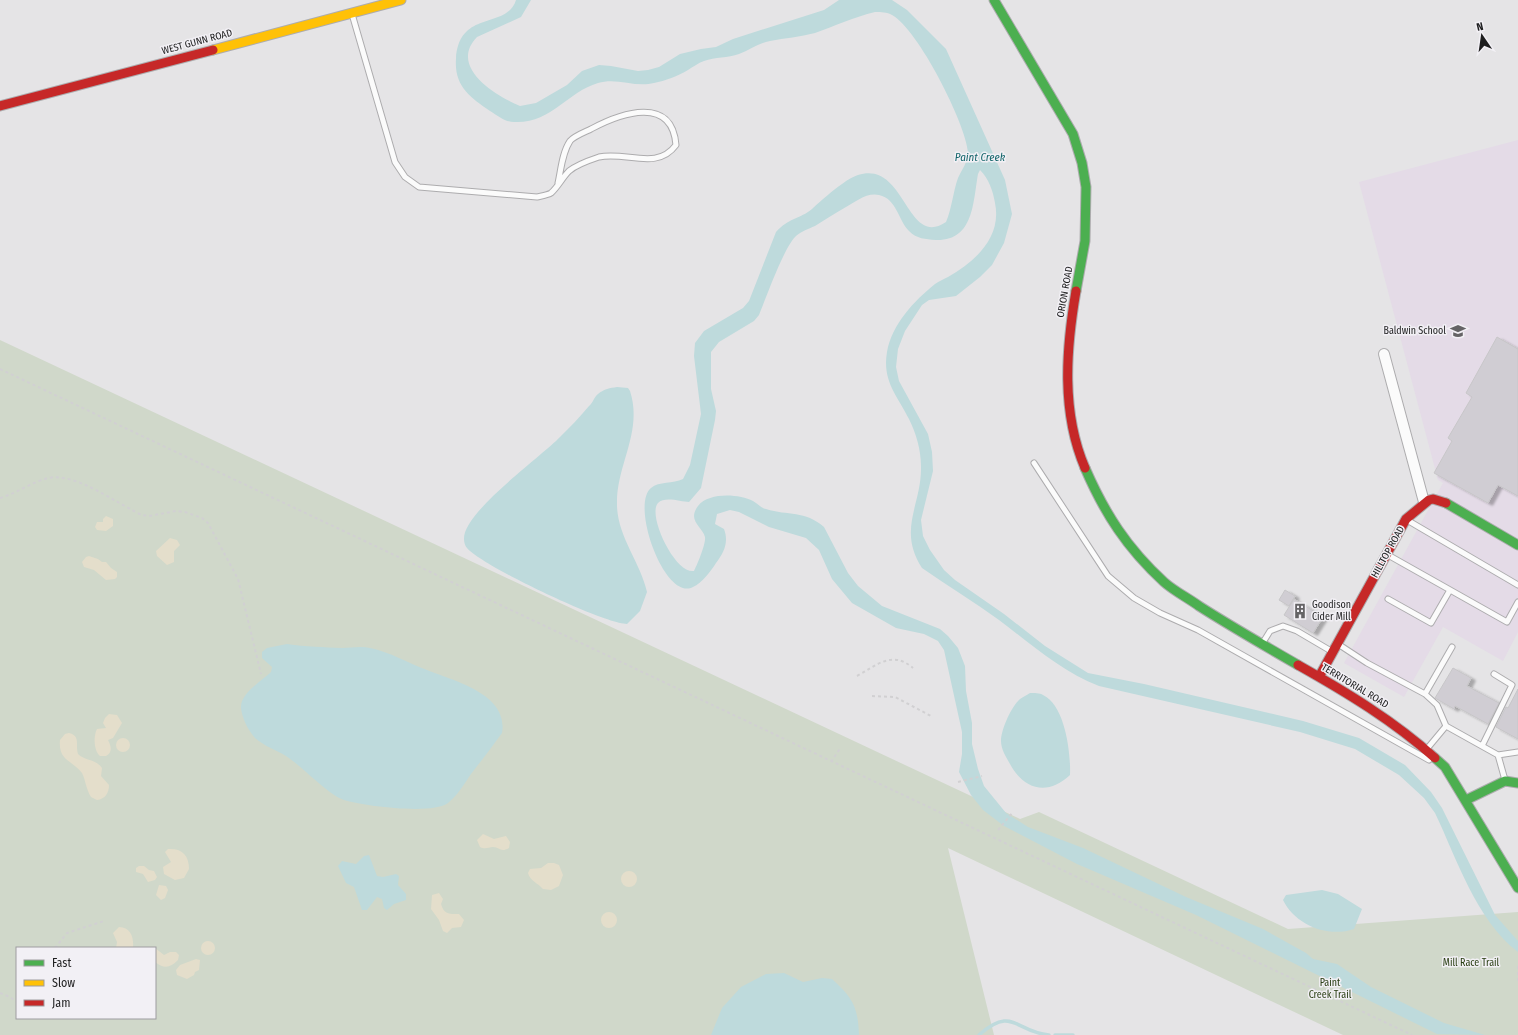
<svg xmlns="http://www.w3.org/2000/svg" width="1518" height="1035" font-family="'Fira Sans Condensed',sans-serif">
	<defs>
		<filter id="shadow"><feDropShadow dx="4.5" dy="2.5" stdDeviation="1" flood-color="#0004"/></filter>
	</defs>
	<rect width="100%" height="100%" fill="#e5e4e6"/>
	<path fill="#e4dbe7" d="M1518,140V632L1503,661L1443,627L1404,697L1344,663L1443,483L1438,480L1359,182Z"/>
	<path fill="#d0d8ca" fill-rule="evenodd" d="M0,340L1020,819L1039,812L1288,929L1518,912V1035H1343L948,848L994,1035H0ZM17,948H155V1018H17Z"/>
	<path fill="#e4decb" d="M106,516L113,519V526L106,531L97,530L95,527L97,522H103V519Z
		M170,538L177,540L180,545L174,551V562L167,565L157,556L156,551Z
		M89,556L98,559L102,562H106L111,568L117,572V577L115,579L106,580L94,570L84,567L82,562L86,557Z
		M109,714L117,715L122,723L113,738L108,740C111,746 113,752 106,756H100C94,751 93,737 97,729L106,728L103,723L105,718Z
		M69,733C81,736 75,745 78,754C85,761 96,759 102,768L101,776L109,785C109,793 105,799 97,800L91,797C86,789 85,778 82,773C72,760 58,761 60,740L65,734Z
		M116 745a7 7 0 1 1 14 0a7 7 0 1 1-14 0Z
		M483,834L494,839L506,836L510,842L509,848C500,853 500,847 493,847C488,847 486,850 480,847L477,840Z
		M168,849C182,848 189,855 189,869L184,878L175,880L164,874L163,867L171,862L165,852Z
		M548,863H554L559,865L563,875L559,886L551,890L543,889C538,883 530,881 528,873L530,869L541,868Z
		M139,866H144L149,870L154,871L157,877L155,880L148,882L143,874L136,872V868Z
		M621 879a8 8 0 1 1 16 0a8 8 0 1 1-16 0Z
		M159,885L166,886L168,890L165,898L161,900L156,895Z
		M439,893L443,899L441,904C444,915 450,914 459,914L464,920L461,927L452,928L447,933L443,931L439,920L431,909L432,895Z
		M601 920a8 8 0 1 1 16 0a8 8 0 1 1-16 0Z
		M119,927C131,927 134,938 133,948H116L117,942L113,933Z
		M201 948a7 7 0 1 1 14 0a7 7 0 1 1-14 0Z
		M155,948L164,955L170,952H176L179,955L178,960C170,968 164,969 155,962Z
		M196,959L200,960L199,970L195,972L194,975L187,979L177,975L176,970L180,965Z"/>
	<path fill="#bedadc" d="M516,0H531L521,17L477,37C448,67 496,96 520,106L536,103L567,85L582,71L599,65L611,66L638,71L648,70L659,67L680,54L701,49L716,47L733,39L824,10L839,0H892L907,10L946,49L1005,180L1012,214L1004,243L992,265L980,277L956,296L929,300L922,305L905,331L898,349L896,367L899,381L928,434L932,452L933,471L921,520L923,536L930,550L944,570L955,580L1004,614L1045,646L1088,673L1144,684L1303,721L1359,738L1405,765L1431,792L1442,808L1495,915L1518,941V952C1476,920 1457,859 1435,813L1424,798L1399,775L1355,749L1300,732L1099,686C1062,672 1031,644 999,620C974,602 948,586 922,568C897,529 922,505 921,466C921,450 916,433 909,419C897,395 882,381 887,352C892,324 914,301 935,284C939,281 944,279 948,277C976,261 1002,237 995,203C993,191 989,179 980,170L978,174C973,202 974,241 936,240C925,239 917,239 909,231C898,220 897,199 879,195C867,192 855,202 846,207C835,213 825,220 815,226C808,229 802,231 796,236C784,247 766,298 759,315L754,321L719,342L711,352V389L716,411L715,420L701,488L689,502C681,502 665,496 658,503C647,515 675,574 694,571C697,565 706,544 705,537C702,526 687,521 698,506C709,492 739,494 753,501C758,504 761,508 766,509C788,516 805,510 824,527L848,573L858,586L882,606L940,629L948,636L958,648L965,666L966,691L972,723V744L978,769L984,786L1006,813L1028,827L1083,848L1186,897L1263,929L1306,953L1313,959L1337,964L1371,987L1444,1023L1485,1035L1437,1034L1196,915L1077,864L1004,826L983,810L971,795L959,772L962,754V732L944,650L938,641L924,634L896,628L852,603L832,579L819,550L806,538L769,527L739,512L730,510L717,514L715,524L724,529C729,542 724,553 716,563C711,571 702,583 693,587C665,602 630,505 651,488C659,481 673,484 683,479L690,465L701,414L694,356L695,343L704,331L743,308L749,301L776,232C788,218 800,219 812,209C823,199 845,179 858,175C906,160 906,249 946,222C952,208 953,192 958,178C962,169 968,162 968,152C966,124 918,29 892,15C887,12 881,12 875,12C854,17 835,26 815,33C800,37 785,38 770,41C759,43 750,50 739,54C728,58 715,57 704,61C698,63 693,67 688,70C678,76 665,81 654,83C635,88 617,77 598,83C567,92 551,124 514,122C505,122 498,116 490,111C470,97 454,86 456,59C459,9 507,30 516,0Z
		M617,387L628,388L630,391C643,431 617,464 617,502C616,535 640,561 647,592L640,611L627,624C604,624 482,566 467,548C465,546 464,542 464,539C463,512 541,457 560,437C570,427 580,417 589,406C593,403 594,397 598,394C604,389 610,388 617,387Z
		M287,644C306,647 324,647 342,648C351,648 361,646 370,648C390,652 408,663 427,670C454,681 509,694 502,733C492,747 481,761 471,774C464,784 458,795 448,803C432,815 364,806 344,800C327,794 303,767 286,756C276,750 264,746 255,738C248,730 242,718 241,708C240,693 262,681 271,672L272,667L262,658V652L267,648Z
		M1030,693C1034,693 1040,693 1043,695C1065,705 1071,753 1070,775C1048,796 1024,790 1010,764C1006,757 1001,749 1001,741C1001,730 1011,707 1020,699C1023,697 1027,695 1030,693Z
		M369,855L377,876L383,877L396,874L399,876L398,885L406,894V900L394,904L387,910L384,908L382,899L377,897L367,910H362L354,887L346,883L338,866L342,861L356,864L364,856Z
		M1322,890L1338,894L1362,909L1354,929C1328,938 1295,925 1283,900L1286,895Z
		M784,973L803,982L822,978L832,979C853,998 858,1007 859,1035H711L722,1008L741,987L766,974Z"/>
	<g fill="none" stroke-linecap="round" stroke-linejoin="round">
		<path stroke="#bedadc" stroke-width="3.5" d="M979,1035C1013,1005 1015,1032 1049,1035
			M1055,1035H1073"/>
	</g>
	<path fill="#d0cdd3" stroke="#c7c6c8" filter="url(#shadow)" d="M1497,337L1518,349V496L1498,485L1488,503L1434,473L1452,441L1448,438L1472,397L1466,393Z
		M1285,590L1295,596L1289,606L1279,600Z
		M1294,599L1323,617L1313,633L1284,615Z
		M1453,668L1471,678L1467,686L1499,703L1488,724L1455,706L1454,709L1435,698Z
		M1518,689V739L1496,727L1506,707L1508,708Z"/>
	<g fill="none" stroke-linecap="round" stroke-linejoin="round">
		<g stroke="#adacae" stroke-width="7">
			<path id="lane" d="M352,14L395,162L405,177L419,187L537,197C541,196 548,195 551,193C558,187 562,178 569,171C576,165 590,160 599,157C626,151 657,171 676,145C672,95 621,113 591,129C585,132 574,136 570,141C562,153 561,170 558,183
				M1034,463L1108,576L1134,598L1160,613L1198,630L1429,760
				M1407,520L1518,585
				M1388,555L1507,622L1518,602
				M1388,599L1431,623L1450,590
				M1262,644L1270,631L1283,626L1297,631L1331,651
				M1338,644L1367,663L1425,694L1437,705L1446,726L1498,755L1505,780
				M1425,694L1452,647
				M1482,746L1512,685L1494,674
				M1426,750L1446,726
				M1498,755L1518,752"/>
		</g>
		<g stroke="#adacae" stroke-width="12">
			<path id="street" d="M1384,354L1424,502"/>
		</g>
		<g stroke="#adacae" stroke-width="11">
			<path id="fast" d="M994,0L1073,134L1082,163L1086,187L1085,241L1076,291
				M1085,468C1105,514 1127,548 1164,582C1174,591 1188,598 1199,606C1232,627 1265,646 1298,665
				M1446,503L1518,545
				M1435,758L1445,767L1518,888
				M1466,800L1505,781L1518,783"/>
		</g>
		<g stroke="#adacae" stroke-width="11">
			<path id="slow" d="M213,50L401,0"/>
		</g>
		<g stroke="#adacae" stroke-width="11">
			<path id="jam" d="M0,106L213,50
				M1076,291C1066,349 1061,412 1085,468
				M1298,665C1346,692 1394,721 1435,758
				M1319,677L1406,519L1429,500L1433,499L1446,503"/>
		</g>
		<path stroke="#d1d0d2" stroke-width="2" stroke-dasharray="3 3" stroke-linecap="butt" d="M0,369L1412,1035
			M0,498C17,493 32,482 48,478C76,472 117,504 142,515L149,516L176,511L185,512L202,518L208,523L238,579L261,674
			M857,676C877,665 892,650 913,668
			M872,696L895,697L931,716
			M831,762L841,747
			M958,782L982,776
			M998,830L1013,812
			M55,948L67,933L104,921
			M1518,966V981
			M0,993L10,997L17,1002"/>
		<use href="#lane" stroke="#fbfbfb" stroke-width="5"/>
		<use href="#street" stroke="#fbfbfb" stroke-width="10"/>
		<use href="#fast" stroke="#4caf50" stroke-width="9"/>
		<use href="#slow" stroke="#ffc107" stroke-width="9"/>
		<use href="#jam" stroke="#c62828" stroke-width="9"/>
	</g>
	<defs>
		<g id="school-bare" transform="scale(1.2)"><path d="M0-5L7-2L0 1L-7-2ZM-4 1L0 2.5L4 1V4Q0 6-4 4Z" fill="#646365" stroke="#f2f0f5" stroke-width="2.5" paint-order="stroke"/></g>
		<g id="building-bare" transform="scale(1.2)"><path d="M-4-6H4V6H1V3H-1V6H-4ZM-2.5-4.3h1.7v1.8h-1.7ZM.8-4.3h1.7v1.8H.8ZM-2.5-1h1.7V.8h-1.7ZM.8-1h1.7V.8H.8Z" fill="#646365" stroke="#f2f0f5" stroke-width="2.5" paint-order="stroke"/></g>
	</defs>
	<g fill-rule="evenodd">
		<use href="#school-bare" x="1458" y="331"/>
		<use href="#building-bare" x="1300" y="611"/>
	</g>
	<g text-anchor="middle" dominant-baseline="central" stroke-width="3" stroke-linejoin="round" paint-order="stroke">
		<g font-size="10" fill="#1e1e1f" stroke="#f2f0f5">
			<text transform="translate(197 42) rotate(-15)">WEST GUNN ROAD</text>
			<text transform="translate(1065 292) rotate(-80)">ORION ROAD</text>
			<text transform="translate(1388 552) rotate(-61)">HILLTOP ROAD</text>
			<text transform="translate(1355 686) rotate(31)">TERRITORIAL ROAD</text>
		</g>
		<g font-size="10" fill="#1e1e1f" stroke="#f2f0f5" text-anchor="end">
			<text x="1446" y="331">Baldwin School</text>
			<text x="1312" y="605" text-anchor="start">Goodison<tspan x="1312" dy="12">Cider Mill</tspan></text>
		</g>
		<g font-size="10" fill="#283d11" stroke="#f2f0f5">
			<text x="1471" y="963">Mill Race Trail</text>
			<text x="1330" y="983">Paint<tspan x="1330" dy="12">Creek Trail</tspan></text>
		</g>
		<g font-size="11" font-style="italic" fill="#106368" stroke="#f2f0f5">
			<text x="980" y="157">Paint Creek</text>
		</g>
	</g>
	<rect x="16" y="947" width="140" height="72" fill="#f2f0f5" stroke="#9d9c9f"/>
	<rect x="24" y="960" width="20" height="6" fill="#4caf50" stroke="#9d9c9f"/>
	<text x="52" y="967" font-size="12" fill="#1e1e1f">Fast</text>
	<rect x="24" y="980" width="20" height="6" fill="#ffc107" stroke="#9d9c9f"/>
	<text x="52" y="987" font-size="12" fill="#1e1e1f">Slow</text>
	<rect x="24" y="1000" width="20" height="6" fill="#c62828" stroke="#9d9c9f"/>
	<text x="52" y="1007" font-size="12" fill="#1e1e1f">Jam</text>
	<g transform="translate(1482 36) rotate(347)" stroke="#f2f0f5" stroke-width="3" paint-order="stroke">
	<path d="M0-3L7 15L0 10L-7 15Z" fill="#1e1e1f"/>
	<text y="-6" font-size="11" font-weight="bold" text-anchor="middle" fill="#1e1e1f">N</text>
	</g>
</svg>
